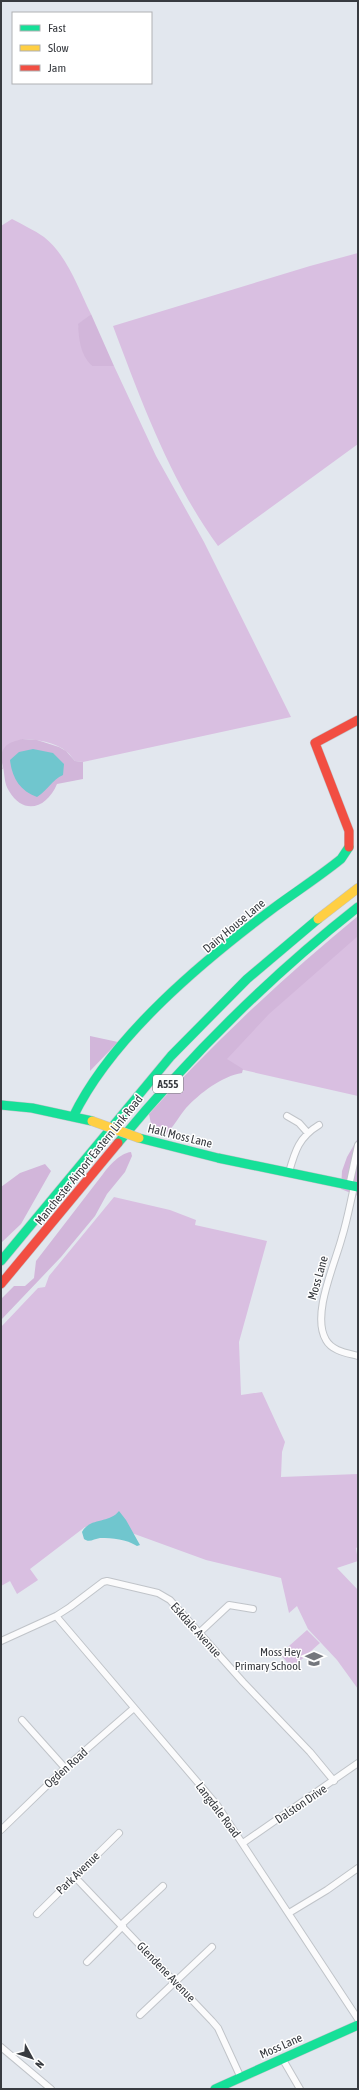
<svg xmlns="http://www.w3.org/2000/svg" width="359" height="2090" font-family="'Asap Condensed',sans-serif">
	<rect width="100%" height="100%" fill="#e2e7ee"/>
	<path fill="#d9bfe1" d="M12,219C23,225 34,230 44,237C67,255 78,288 91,314L78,325L92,366H114L156,456L204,542L291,717L83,762L75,761C72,758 70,754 67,752C56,742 35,739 22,739L1,761L3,769H1V226Z
		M358,253V444L218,546C170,480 142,403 113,326L310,266Z
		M358,930V1096L217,1064L262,1016Z
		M114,1197L170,1210L196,1220L195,1225L267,1241L239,1342L241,1395L262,1392L285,1442L282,1452L281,1477L358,1474V1547L356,1548L358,1561L337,1568L358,1590V1689L337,1660L308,1629L297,1606L289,1613L281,1578L206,1560L107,1524L85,1527L30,1569L38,1580L17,1594L10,1581L1,1586V1327L38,1288L45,1287L49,1276Z
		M307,1630L320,1643L292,1668L280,1654Z"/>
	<path fill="#d2b6da" d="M91,314L114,366H92C80,354 79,340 78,324Z
		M22,739L37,740L59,747L66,751L75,761L83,762V779L57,784C47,808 24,816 9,791C4,783 5,776 3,767C1,760 0,753 5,747C9,742 16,741 22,739Z
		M358,916V936L269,1014L227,1059L243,1069L242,1073C222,1076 200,1093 186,1108C179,1116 174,1127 165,1135C152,1134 151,1124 149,1114C214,1042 284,977 358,916Z
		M90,1036L118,1042L90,1071Z
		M358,1138V1196L341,1189L342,1171L347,1157Z
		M131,1152L132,1156L125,1172L107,1194L95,1216L61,1257L1,1320V1299L14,1286H25L34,1278L36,1261L103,1174C109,1166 120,1153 131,1152Z
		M45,1164L51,1171L21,1224L1,1243V1187L20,1173Z"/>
	<path fill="#70c6ce" d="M33,749L53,753L64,764L63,775C52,780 48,790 37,797C20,791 12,778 10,760L19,752Z
		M119,1511L126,1520L140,1545L137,1546C126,1539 113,1538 100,1538C94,1539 89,1543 84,1539L82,1532C90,1517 109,1524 119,1511Z"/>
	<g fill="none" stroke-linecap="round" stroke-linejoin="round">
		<g stroke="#c0c4c9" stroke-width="8">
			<path id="street" d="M287,1116L299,1123L307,1132
				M289,1172C295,1151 299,1137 319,1125
				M349,1186L358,1145
				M354,1187C350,1204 347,1221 342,1237C335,1264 311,1315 326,1340C332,1351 347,1353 358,1356
				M56,1616L217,1805L358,2019
				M199,1633L229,1605L253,1609
				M1,1641L56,1616L70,1607L103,1582L107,1581L158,1593L170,1600L243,1682L310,1752L334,1781
				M22,1720L65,1768
				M1,1830L65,1768L134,1708
				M243,1843L358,1763
				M75,1877L212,2021L218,2028L241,2078
				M289,1913L327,1890L358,1868
				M37,1914L119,1833
				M121,1925L163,1886
				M87,1962L123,1926
				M140,2015L212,1947
				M1,2047L51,2089
				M282,2058L300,2089"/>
		</g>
		<g stroke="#c0c4c9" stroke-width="10">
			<path id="fast" d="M1,1105L32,1108L92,1121
				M73,1117C112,1036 204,960 275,907C297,891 320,876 341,859L349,847
				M139,1138L218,1158L358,1187
				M118,1143C190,1056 269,977 358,907
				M1,1261L171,1056L247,979L318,919
				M215,2089L358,2025"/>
		</g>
		<g stroke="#c0c4c9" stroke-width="10">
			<path id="slow" d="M318,919L358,888"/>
		</g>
		<g stroke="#c0c4c9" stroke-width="10">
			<path id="jam" d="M349,847V831L315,743L358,720
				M1,1284L118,1143"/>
		</g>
		<use href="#street" stroke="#fbfbfc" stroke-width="6"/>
		<use href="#fast" stroke="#16e098" stroke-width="9"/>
		<use href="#slow" stroke="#ffcf43" stroke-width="9"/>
		<use href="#jam" stroke="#f24e42" stroke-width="9"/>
		<g stroke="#c0c4c9" stroke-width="10" stroke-linecap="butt">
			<path id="slow-bridge" d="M92,1121L139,1138"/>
		</g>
		<use href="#slow-bridge" stroke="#ffcf43" stroke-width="9"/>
	</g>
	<defs>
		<g id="school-bare" transform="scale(1.38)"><path d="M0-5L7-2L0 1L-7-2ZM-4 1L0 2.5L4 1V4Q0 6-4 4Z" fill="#74777d" stroke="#fff" stroke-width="2.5" paint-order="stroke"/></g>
	</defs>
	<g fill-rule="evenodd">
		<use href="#school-bare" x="314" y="1659"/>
	</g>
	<g text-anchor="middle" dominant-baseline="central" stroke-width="3" stroke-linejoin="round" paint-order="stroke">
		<rect fill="#fff" stroke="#747679" stroke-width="1" x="153" y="1075" width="30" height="18" rx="3"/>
		<g font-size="11" font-weight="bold" fill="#383b40">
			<text x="168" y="1084">A555</text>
		</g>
		<g font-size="12" fill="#383b40" stroke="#fff">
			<text transform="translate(234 926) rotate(-40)">Dairy House Lane</text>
			<text transform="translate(180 1136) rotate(14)">Hall Moss Lane</text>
			<text transform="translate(89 1160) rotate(-51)">Manchester Airport Eastern Link Road</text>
			<text transform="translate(318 1278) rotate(-74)">Moss Lane</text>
			<text transform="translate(196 1630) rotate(48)">Eskdale Avenue</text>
			<text transform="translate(66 1768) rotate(-42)">Ogden Road</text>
			<text transform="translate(301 1804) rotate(-34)">Dalston Drive</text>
			<text transform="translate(218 1810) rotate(53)">Langdale Road</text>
			<text transform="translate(78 1873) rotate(-44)">Park Avenue</text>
			<text transform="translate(166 1972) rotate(46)">Glendene Avenue</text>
			<text transform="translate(281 2046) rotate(-24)">Moss Lane</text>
		</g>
		<g font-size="12" fill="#383b40" stroke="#fff" text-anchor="end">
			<text x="301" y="1652">Moss Hey<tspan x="301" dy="14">Primary School</tspan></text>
		</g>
	</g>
	<rect width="359" height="2090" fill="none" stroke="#383b40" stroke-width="4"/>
	<rect x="12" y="12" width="140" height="72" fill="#ffffff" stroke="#afb1b3"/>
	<rect x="20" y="25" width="20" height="6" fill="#16e098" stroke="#afb1b3"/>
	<text x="48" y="32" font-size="12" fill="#383b40">Fast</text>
	<rect x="20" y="45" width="20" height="6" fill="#ffcf43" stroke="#afb1b3"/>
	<text x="48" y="52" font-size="12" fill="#383b40">Slow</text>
	<rect x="20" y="65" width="20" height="6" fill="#f24e42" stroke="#afb1b3"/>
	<text x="48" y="72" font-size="12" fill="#383b40">Jam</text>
	<g transform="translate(32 2058) rotate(130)" stroke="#ffffff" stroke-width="3" paint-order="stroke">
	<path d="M0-3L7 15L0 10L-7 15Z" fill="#383b40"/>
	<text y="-6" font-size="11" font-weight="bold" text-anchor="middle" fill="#383b40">N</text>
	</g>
</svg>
